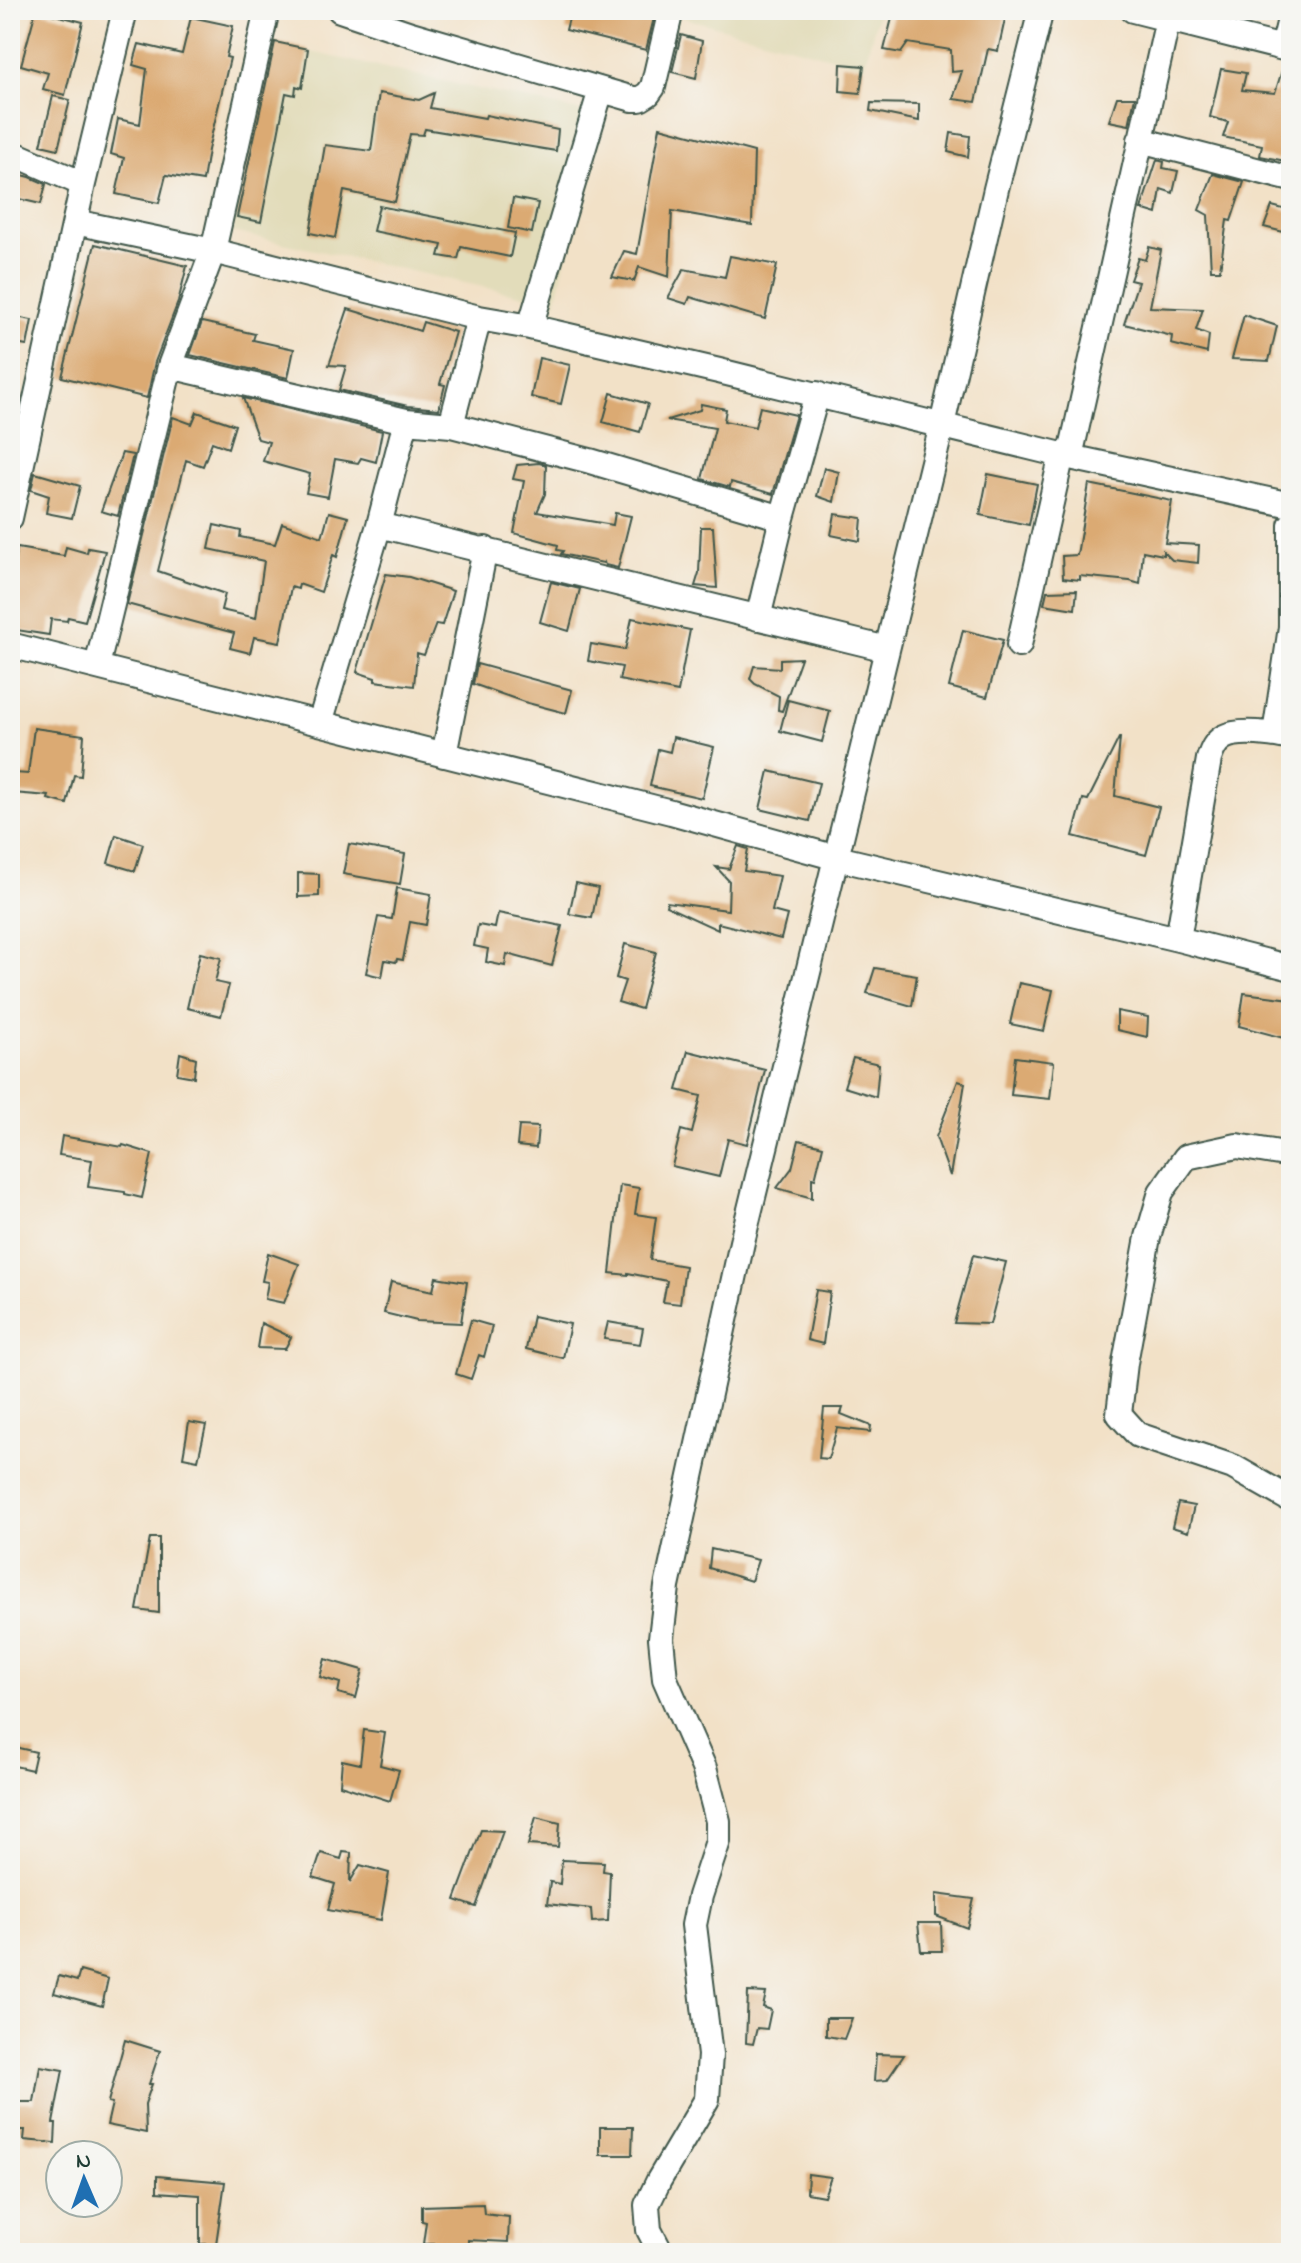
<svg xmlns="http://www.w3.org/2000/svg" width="1301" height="2263" font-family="'Indie Flower',sans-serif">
	<rect width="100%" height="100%" fill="#f6f6f2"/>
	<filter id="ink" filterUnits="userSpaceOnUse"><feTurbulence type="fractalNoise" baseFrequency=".0125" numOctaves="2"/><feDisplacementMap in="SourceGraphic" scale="16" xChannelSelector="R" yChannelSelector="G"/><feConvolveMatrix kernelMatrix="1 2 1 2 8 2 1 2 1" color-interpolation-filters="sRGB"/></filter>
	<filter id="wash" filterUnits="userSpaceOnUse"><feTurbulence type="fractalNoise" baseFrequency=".006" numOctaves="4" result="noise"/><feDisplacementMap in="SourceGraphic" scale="32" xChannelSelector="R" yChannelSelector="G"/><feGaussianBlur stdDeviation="1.8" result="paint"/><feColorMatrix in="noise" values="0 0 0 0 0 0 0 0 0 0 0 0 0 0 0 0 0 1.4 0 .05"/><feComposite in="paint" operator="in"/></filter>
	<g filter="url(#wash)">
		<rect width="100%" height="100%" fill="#f2e1c7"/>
		<path fill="#e2dcba" d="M682,10H879L864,66L681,17Z
			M275,44L597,115L556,303L233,232Z"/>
		<g id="blocks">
			<path fill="#dbaa73" d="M36,10L83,22L65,95L43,89L48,73L21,65Z
				M571,10H656L646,50L566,30Z
				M894,10H1007L998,51L988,49L976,102L953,99L962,71L952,72L951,50L908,43L901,53L884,50Z
				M191,17L233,26L226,57L230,58L208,150L203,181L166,175L159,203L116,194L124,158L111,154L118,119L140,124L147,69L133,65L139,44L182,54Z
				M681,35L702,41L696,78L672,72Z
				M275,42L308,49L302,88L296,86L295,95L286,93L261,222L237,217Z
				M841,64L864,66L860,93L840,91Z
				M1284,64L1291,65V162L1260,156L1262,145L1223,137L1228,122L1210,117L1221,69L1246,73L1242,90L1275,93Z
				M379,93L419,100L434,93L430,108L485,118L486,115L558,130L556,151L425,129L423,135L410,134L395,202L344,191L335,238L310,233L325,145L371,151Z
				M53,96L70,100L58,149L41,145Z
				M1117,97H1135L1129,125L1109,121Z
				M871,103L919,104V121L870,111Z
				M660,127L754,152L752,225L672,211L669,277L639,267L634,281L612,277L624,251L637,254Z
				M951,133L970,136L968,157L948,152Z
				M1157,160L1164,162L1163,168L1178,171L1173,193L1161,189L1157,214L1141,209Z
				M10,172L30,177L46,184L41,204L10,197Z
				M1213,174L1244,182L1231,221L1227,220L1220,270H1211L1208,215L1199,210Z
				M513,198L538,203L532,233L508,228Z
				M379,206L515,233L510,257L461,247L458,259L439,256L442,245L373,231Z
				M1272,206L1291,211V234L1264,227Z
				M95,244L187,266L178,302L155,362L147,398L62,377Z
				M1149,247L1161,250L1150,307L1203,309L1196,330L1209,335L1207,353L1171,344L1172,336L1124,324L1138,282L1130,280L1138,258L1145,260Z
				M730,256L777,265L765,319L690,297L687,304L668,298L684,269L725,277Z
				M348,309L420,331L423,322L455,332L440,384L445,385L439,409L408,406L339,390L346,366L329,365Z
				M1244,315L1277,326L1269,361L1232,359Z
				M10,316L32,320L27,346L10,343Z
				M202,322L255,334L253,340L294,349L288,378L190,355Z
				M539,358L570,365L561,404L531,397Z
				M611,393L648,404L640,432L603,422Z
				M243,398L382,431L376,462L361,458L358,463L335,459L328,497L306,493L310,474L263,461L269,442L258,439Z
				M701,404L726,409L724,421L755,427L760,407L796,415L773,494L731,482L730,487L702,479L715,428L667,420L700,410Z
				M197,412L235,425L228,448L212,442L203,466L186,460L158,571L225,594L221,610L256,618L264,561L209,549L214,525L241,531L240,537L275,544L282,523L322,537L329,512L348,517L337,557L333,555L321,592L299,584L298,589L291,587L280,642L254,637L250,653L230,648L234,633L127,604L173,417L192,424Z
				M122,453L133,455L118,516L101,511Z
				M539,463L546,465L545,494L537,512L613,525L615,513L631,516L618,568L605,565L604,562L603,563L561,554L563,551L557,550L558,545L514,533L524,481L513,479L517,465Z
				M824,468L839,472L834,502L817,496Z
				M35,473L80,486L72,518L46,513L49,496L31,490Z
				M988,474L1037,484L1029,525L980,515Z
				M1089,484L1172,501L1165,543L1199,545L1198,563L1172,560L1163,551V555L1143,551L1140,584L1130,581L1080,576V580L1063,578L1062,556L1077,555Z
				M835,514L862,518L860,541L831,535Z
				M701,527H713L717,588L695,586L699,573Z
				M66,547L87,553L88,548L105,551L85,621L68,617L67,621L51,619L49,635L10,629V586L17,548L64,556Z
				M386,574L409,577L453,591L442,625L436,624L424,655L417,653L414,686L375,681V678L357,672Z
				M551,582L580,589L569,631L540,622Z
				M1077,590L1075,609L1044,604L1047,591Z
				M632,618L690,630L678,692L619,680L622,667L588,661L591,644L625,650Z
				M963,630L1003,640L987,697L949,687Z
				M801,658L782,711L778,710L779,696L755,684L750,679L754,666L780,668V659Z
				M477,664L572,690L566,713L524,702L473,684Z
				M788,700L830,711L822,742L780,731Z
				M34,728L84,735L81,776L74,775L67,804L48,799L49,796L13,793L15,773L28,774Z
				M673,737L714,747L702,798L650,786L658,749L670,752Z
				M1119,738H1120L1115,796L1159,807L1146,855L1073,836L1083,799L1088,800Z
				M769,771L819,783L810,821L760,809Z
				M116,835L143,844L135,871L108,863Z
				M349,844L405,854L400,884L343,874Z
				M738,846L748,849L744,871L780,876L772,911L787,915L781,939L718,923V930L666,906L667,902L728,910L729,881L716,867L729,869Z
				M298,873L319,874V896L298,897Z
				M576,883L598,888L592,918L569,914Z
				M397,888L431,894L426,925L410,922L403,960L397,959L396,962L385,960L382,977L366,973L378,917L392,919Z
				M498,913L562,926L552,966L507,954L505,966L486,962L488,949L474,946L478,925L495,928Z
				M625,944L656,952L641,1009L618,1002L625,981L616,978Z
				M200,953L221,958L215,982L229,985L221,1016L187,1008Z
				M875,968L917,975L912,1006L867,993Z
				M1019,983L1053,990L1044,1031L1010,1024Z
				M1244,993L1291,999V1040L1239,1026Z
				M1117,1011L1148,1017L1147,1037L1117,1030Z
				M688,1051L765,1070L747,1144L728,1139L719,1177L672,1166L681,1130L692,1133L701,1096L677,1090Z
				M180,1053L196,1058L194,1077L177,1074Z
				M1015,1057L1054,1062L1050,1099L1011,1095Z
				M853,1058L879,1064L876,1097L844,1087Z
				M958,1081L965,1083L950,1176L936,1137Z
				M519,1126L538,1127L536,1148L517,1146Z
				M62,1136L122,1147L123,1145L152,1154L142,1198L125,1194V1192L88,1187L92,1160L59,1155Z
				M799,1140L823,1146L815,1179L812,1178V1198L777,1188L792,1168Z
				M620,1185L639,1188L635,1214L656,1217L650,1260L685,1266L680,1304L663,1302L667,1281L628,1273V1275L610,1273Z
				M268,1253L299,1264L284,1303L265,1299L268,1282L262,1281Z
				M973,1255L1006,1262L990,1324L954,1323Z
				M436,1277L467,1282L461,1323L417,1321L384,1313L391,1282L433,1291Z
				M816,1290L830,1292L823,1344L807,1340Z
				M533,1316L570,1324L563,1358L526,1349Z
				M471,1320L492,1326L484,1357L479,1355L471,1379L456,1374Z
				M608,1322L643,1328L640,1344L604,1339Z
				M261,1323L291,1337L285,1349L257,1348Z
				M824,1408H843L841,1414L871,1426L870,1432L837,1428L828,1459L819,1458Z
				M189,1422L206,1425L198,1460L183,1457Z
				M1178,1503L1194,1506L1188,1532L1172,1527Z
				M150,1538H159V1613L137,1610Z
				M711,1549L758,1560L751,1581L709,1568Z
				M325,1659L363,1670L356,1698L338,1693L340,1683L320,1677Z
				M364,1730L385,1733L380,1765L399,1770L390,1801L340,1785L342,1760L360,1764Z
				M10,1746L36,1752L32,1770L10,1765Z
				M536,1817L560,1823L558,1847L528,1845Z
				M481,1830L503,1831L476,1907L455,1900Z
				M343,1852L351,1853L350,1882L360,1865L389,1873L381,1920L328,1910L335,1884L313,1877L321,1853L341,1859Z
				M562,1860L604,1862L603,1871L610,1872L608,1921L592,1922L591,1909L547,1904L550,1882L560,1884Z
				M936,1894L974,1899L967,1928L936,1916Z
				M918,1923H941L942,1951H921Z
				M80,1971L108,1979L102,2006L54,1993L59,1976L77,1981Z
				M748,1992L766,1993L763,2007L771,2010L767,2029L757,2028L753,2044L746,2043Z
				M826,2018H852L844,2039L826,2036Z
				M125,2040L160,2051L149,2084H152L145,2104L146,2133L107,2125L112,2103L108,2102Z
				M876,2054L904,2055L887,2080L874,2081Z
				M40,2066L63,2070L53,2123H56L55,2143L24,2140L25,2130H10V2102H34Z
				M600,2127H633L632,2155H600Z
				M808,2174L831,2177L824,2196L807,2193Z
				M157,2176L225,2182L216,2244H200V2195L157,2192Z
				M483,2204L484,2214L509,2217L508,2242L468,2240V2244H423L426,2222L422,2221V2206Z"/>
		</g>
	</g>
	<g filter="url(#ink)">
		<use href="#blocks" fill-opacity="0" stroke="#3f564a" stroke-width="2"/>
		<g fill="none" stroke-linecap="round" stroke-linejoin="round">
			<g stroke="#3f564a" stroke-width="28">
				<path id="minor" d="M340,10L411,34L633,99H640L648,94L653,87L671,10
					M1133,10L1291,50
					M1283,48L1291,15
					M1140,140L1291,179
					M10,152L83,184
					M75,222L213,251L479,318L530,327L719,371L1070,457L1291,505
					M530,327L601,90
					M170,366L406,421L451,425L590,461L782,518L758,618
					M451,425L479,318
					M1070,457L1170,10
					M10,518L83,184L125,10
					M782,518L817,394
					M379,525L887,649
					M10,645L671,812L837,858L1178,939L1291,968
					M1019,645L1062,454
					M97,666L170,366L213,251L267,10
					M320,723L379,525L406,421
					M1275,734L1291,627V525
					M444,755L485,549
					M1178,939L1209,759C1212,750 1215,742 1224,737C1239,729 1275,734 1291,738
					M1291,1155L1237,1146L1186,1157L1161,1192L1148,1237L1125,1363L1119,1414L1138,1435L1233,1467L1291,1500
					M661,2253L649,2230L647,2205L659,2180L707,2099L710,2055L694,1925L700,1896L718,1841V1821L704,1768L665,1679L661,1638L667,1587L742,1242L942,425L996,189L1041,10"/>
			</g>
			<use href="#minor" stroke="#fff" stroke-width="24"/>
		</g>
	</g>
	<rect width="1301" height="2263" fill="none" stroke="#f6f6f2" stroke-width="40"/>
	<g transform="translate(84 2179) rotate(358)"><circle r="38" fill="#f6f6f2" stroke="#a0aca6" stroke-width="2"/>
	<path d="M0-6L14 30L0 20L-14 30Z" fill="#1f6fb2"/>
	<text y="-12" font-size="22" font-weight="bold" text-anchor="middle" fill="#1f3d34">N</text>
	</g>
</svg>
